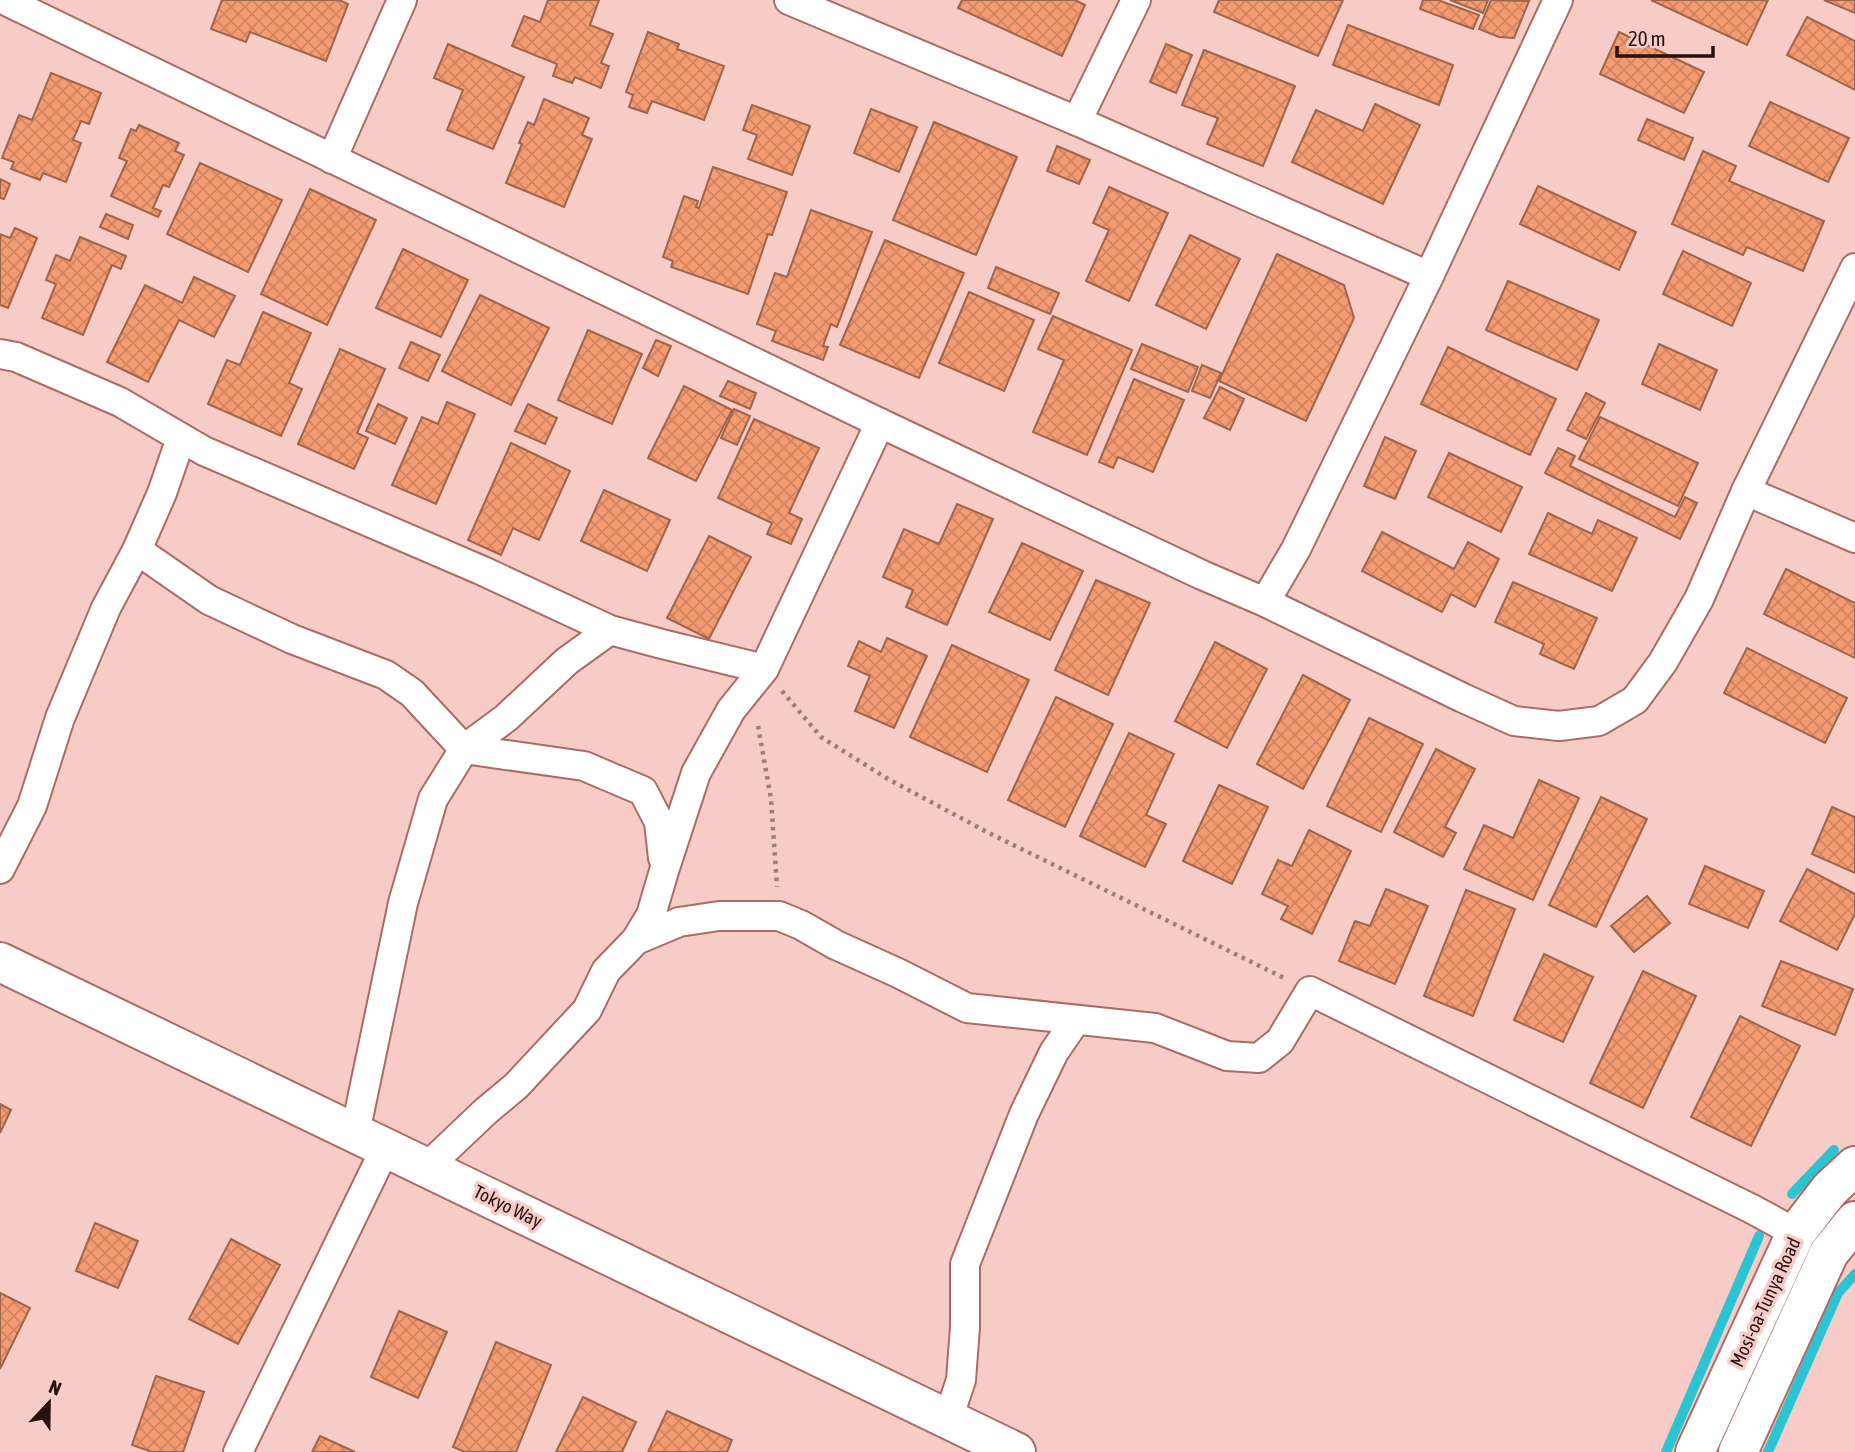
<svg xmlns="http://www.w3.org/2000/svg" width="1855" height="1452" font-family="'Asap Condensed',sans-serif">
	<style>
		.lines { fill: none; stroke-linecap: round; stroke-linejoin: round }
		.stream { stroke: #2cc4d3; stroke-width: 10 }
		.building { fill: url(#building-cross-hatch); stroke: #9e654b; stroke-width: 2 }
		.street-casing { stroke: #ac6c66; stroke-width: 32 }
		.secondary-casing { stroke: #ac6c66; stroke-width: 42 }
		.path { stroke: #a07d79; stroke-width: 4.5; stroke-dasharray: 3.5 5; stroke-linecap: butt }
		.street { stroke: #fff; stroke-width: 28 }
		.secondary { stroke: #fff; stroke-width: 38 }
		.labels { text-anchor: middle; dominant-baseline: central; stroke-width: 7; stroke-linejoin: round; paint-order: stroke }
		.street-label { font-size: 19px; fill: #2a110f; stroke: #f7ccc7 }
	</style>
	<defs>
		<pattern id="building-cross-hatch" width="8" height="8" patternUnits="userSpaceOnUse" patternTransform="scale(1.75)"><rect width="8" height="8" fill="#f49b71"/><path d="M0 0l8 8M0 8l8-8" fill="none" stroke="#d18461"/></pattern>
	</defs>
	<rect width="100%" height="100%" fill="#f7ccc7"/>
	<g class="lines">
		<!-- stream -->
		<g class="stream">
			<polyline points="1792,1194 1834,1150"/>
			<polyline points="1666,1452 1759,1236"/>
			<polyline points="1768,1452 1838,1293 1855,1274"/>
		</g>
	</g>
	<!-- building -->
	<g class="building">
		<polygon points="222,0 339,0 348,4 326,61 250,32 246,42 211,29"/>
		<polygon points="548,0 599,0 590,25 613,34 601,63 609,66 601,88 575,77 572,83 553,76 557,64 512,46 524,16 540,22"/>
		<polygon points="962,0 1075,0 1085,5 1062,56 958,8"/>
		<polygon points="1219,0 1343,0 1318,56 1214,12"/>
		<polygon points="1423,0 1438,0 1479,15 1473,29 1420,9"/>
		<polygon points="1450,0 1488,0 1483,13"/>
		<polygon points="1491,0 1529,1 1514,38 1499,37 1479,29"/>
		<polygon points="1651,0 1768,0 1747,45"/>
		<polygon points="1824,0 1855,0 1855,13"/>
		<polygon points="1807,17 1855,41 1855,90 1787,55"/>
		<polygon points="1348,25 1453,65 1439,105 1333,65"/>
		<polygon points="648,32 679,44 677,49 724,66 704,120 652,101 647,113 629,107 633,95 626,92"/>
		<polygon points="1619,32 1704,72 1684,113 1600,74"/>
		<polygon points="448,44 524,77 493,149 447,130 463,90 434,78"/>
		<polygon points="1166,44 1192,55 1176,93 1150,82"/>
		<polygon points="1204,50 1295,86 1263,166 1207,144 1218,118 1182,105"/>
		<polygon points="51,73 101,93 89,124 81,121 73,140 81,143 66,182 43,173 40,180 11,169 14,162 2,158 19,115 32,120"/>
		<polygon points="544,99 589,118 582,135 592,139 564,207 506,183 522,144 519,143 528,122 534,125"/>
		<polygon points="1770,102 1849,138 1828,182 1749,146"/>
		<polygon points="1375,104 1420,125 1383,204 1292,162 1316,110 1363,131"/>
		<polygon points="752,105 810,126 792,175 748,159 757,135 743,130"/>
		<polygon points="871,109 917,127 899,172 854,153"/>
		<polygon points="1647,119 1693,138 1684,160 1638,140"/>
		<polygon points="934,122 1017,157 976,255 893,220"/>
		<polygon points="139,125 179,143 175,151 184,155 169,187 163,185 153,208 161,211 158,217 111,196 127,161 119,158 131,129 136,131"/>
		<polygon points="1057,146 1090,160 1079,184 1047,171"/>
		<polygon points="1703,151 1736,166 1729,181 1824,221 1803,271 1747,247 1743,255 1672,224"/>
		<polygon points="200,163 282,200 248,272 167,234"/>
		<polygon points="713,167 787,192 772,235 768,234 748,294 671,267 673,261 663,257 684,196 698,201 696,207 699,208"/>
		<polygon points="0,179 10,184 4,199 0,198"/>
		<polygon points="1538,186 1636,232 1619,270 1520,224"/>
		<polygon points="1109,187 1168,213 1129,301 1086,281 1109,230 1093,223"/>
		<polygon points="310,189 376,220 327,325 261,294"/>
		<polygon points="811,210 872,232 837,327 831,324 823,346 828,347 823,360 772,341 776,331 757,324 775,273 787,277"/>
		<polygon points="106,214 133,225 128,239 100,227"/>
		<polygon points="15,228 37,238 8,308 0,305 0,234 10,238"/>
		<polygon points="1190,235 1240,259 1206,329 1156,305"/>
		<polygon points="80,237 126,256 121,269 112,265 83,335 42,318 56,284 46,280 56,255 70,261"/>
		<polygon points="885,240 964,273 919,378 840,345"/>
		<polygon points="403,249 468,280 441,337 376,308"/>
		<polygon points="1683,251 1751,283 1732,326 1663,294"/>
		<polygon points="1277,254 1344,285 1354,318 1306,421 1219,381"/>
		<polygon points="996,267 1059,293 1050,314 988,288"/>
		<polygon points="194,277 235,296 214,337 179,320 148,382 107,362 145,285 182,303"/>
		<polygon points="1508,281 1599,320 1577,370 1486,330"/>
		<polygon points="969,292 1034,320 1004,391 939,363"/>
		<polygon points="480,295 549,328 511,405 442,371"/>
		<polygon points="263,312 311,333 289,383 302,389 281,436 208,404 227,360 240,365"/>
		<polygon points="1053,316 1132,350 1087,455 1033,432 1064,360 1038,349"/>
		<polygon points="588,330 642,354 612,424 558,400"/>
		<polygon points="656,340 671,346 658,376 643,368"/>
		<polygon points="411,342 440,355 428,381 399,368"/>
		<polygon points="1142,344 1198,367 1188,392 1131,369"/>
		<polygon points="1659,344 1717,370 1700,410 1642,384"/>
		<polygon points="1448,347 1556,399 1530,455 1421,404"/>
		<polygon points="340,349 385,369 357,433 368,438 354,469 298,444"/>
		<polygon points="1202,365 1221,373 1210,398 1192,391"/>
		<polygon points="1134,379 1184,400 1153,472 1118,457 1113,468 1099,462"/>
		<polygon points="728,381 756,393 750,409 720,396"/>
		<polygon points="684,386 732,410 696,481 648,458"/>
		<polygon points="1220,387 1244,399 1230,430 1204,418"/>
		<polygon points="1586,393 1605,403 1586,439 1567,430"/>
		<polygon points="447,402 475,414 436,504 392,485 422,417 438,424"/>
		<polygon points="378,404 407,418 395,444 366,431"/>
		<polygon points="528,404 557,418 545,444 515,431"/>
		<polygon points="734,409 750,416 737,445 721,438"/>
		<polygon points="1600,417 1698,463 1678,506 1579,459"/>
		<polygon points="754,419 819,448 789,513 802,519 791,544 767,534 772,523 718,498"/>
		<polygon points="1385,437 1416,451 1395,499 1364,486"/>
		<polygon points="511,443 570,471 539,540 513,528 501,555 468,540"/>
		<polygon points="1558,448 1575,456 1570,466 1675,517 1685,497 1697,503 1680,539 1545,473"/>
		<polygon points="1449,453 1522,487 1501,532 1428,497"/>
		<polygon points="604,490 670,520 647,571 581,541"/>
		<polygon points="957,504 993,519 947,625 906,607 913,590 883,577 904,529 939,544"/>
		<polygon points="1548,513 1592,534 1598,520 1637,538 1612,591 1529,554"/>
		<polygon points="1382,532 1454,569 1468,542 1499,559 1475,607 1451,594 1442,612 1362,571"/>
		<polygon points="709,536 751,557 709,639 667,618"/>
		<polygon points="1022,543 1083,571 1050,640 989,612"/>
		<polygon points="1786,569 1855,603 1855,658 1764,614"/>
		<polygon points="1096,580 1150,603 1108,695 1055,670"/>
		<polygon points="1513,582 1597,618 1574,669 1540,654 1544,644 1495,622"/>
		<polygon points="887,638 927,656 894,728 855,711 870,676 848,666 859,641 881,652"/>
		<polygon points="1215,642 1267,669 1227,748 1175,721"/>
		<polygon points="952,645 1029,680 987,772 910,737"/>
		<polygon points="1747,648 1847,698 1825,743 1724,693"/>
		<polygon points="1303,675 1350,700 1303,789 1257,764"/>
		<polygon points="1056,697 1113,724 1065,827 1008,800"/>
		<polygon points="1369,718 1423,744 1381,832 1327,806"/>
		<polygon points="1129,733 1174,754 1146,815 1166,824 1145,867 1080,836"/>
		<polygon points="1436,749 1475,769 1445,827 1456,833 1443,857 1394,832"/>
		<polygon points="1539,780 1579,798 1533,900 1464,869 1484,825 1513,838"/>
		<polygon points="1219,785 1268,807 1232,884 1183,861"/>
		<polygon points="1601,797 1647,819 1596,927 1549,905"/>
		<polygon points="1832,807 1855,817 1855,873 1812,854"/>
		<polygon points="1309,830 1351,851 1312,934 1281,919 1288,906 1262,894 1278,860 1292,866"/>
		<polygon points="1705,866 1764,891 1748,928 1689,904"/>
		<polygon points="1807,869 1855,894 1855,914 1837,950 1780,921"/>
		<polygon points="1386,889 1428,906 1395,984 1339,961 1355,921 1370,926"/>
		<polygon points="1466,890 1515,909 1473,1016 1424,996"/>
		<polygon points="1647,896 1670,923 1634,952 1611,926"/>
		<polygon points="1544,954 1593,977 1563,1042 1514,1020"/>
		<polygon points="1781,961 1853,989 1835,1035 1762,1006"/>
		<polygon points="1643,971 1696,996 1643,1108 1590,1083"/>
		<polygon points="1740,1016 1800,1046 1751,1146 1691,1117"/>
		<polygon points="0,1104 11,1110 0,1133"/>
		<polygon points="95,1223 138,1241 118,1288 76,1271"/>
		<polygon points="231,1239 280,1265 238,1344 189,1319"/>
		<polygon points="0,1293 30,1308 0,1369"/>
		<polygon points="399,1311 447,1332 418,1398 371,1377"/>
		<polygon points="496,1342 551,1365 516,1452 465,1452 453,1447"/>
		<polygon points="156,1376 204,1392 183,1452 152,1452 132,1445"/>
		<polygon points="583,1397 636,1422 622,1452 556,1452"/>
		<polygon points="667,1411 732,1440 727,1452 648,1452"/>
		<polygon points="320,1436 355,1452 312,1452"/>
	</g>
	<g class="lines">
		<defs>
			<g id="street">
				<polyline points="4,0 880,423 1202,575 1265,602 1463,698 1514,721 1559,726 1599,721 1635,700 1663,662 1699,599 1746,491 1855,268"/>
				<polyline points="789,0 1077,121"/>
				<polyline points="1136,0 1077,121 1429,276"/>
				<polyline points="332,159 402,0"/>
				<polyline points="0,354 16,357 120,402 204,451 483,571 610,630 662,644 764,669"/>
				<polyline points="1746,491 1855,538"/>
				<polyline points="137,550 209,600 292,639 386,675 412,693 464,749 584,766 643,791 659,822 663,858"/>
				<polyline points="1265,602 1296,549 1429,276 1558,0"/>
				<polyline points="0,869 32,806 60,718 106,608 137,550 162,493 181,438"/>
				<polyline points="636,940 679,922 719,916 779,916 801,925 836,945 898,973 967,1008 1155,1028 1227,1056 1259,1058 1280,1041 1310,991 1752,1209 1796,1233"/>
				<polyline points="355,1133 403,903 433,799 464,749 506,718 567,661 610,630"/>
				<polyline points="427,1167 486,1111 516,1086 587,1010 606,971 636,940 651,915 664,871 696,773 731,710 764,669 880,423"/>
				<polyline points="948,1419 961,1380 965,1327 965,1264 1024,1114 1054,1052 1076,1020"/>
				<polyline points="238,1452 386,1147"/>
			</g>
			<g id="secondary">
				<polyline points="0,962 1016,1452"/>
				<polyline points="1695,1452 1796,1233 1830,1189 1855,1166"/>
				<polyline points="1738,1452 1829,1253 1855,1221"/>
			</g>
		</defs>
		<!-- street casing -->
		<use href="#street" class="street-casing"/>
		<!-- secondary casing -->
		<use href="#secondary" class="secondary-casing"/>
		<!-- path -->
		<g class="path">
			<polyline points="782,691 821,737 888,779 989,833 1284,978"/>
			<polyline points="758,726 771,799 777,887"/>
		</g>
		<!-- street -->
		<use href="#street" class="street"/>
		<!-- secondary -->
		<use href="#secondary" class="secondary"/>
	</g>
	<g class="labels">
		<!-- street labels -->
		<g class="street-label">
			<text transform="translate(508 1206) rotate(26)">Tokyo Way</text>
			<text transform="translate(1765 1302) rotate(-65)">Mosi-oa-Tunya Road</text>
		</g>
	</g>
	<!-- north arrow -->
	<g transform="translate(49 1403) rotate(22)" stroke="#f7ccc7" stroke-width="5" paint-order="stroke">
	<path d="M0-5L12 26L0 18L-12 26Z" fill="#2a110f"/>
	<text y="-10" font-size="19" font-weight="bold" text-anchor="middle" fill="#2a110f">N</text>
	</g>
	<!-- scale -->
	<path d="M1617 46v10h96v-10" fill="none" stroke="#2a110f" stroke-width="3.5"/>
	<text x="1628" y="46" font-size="21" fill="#2a110f" stroke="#f7ccc7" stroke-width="5" paint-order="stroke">20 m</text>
</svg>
